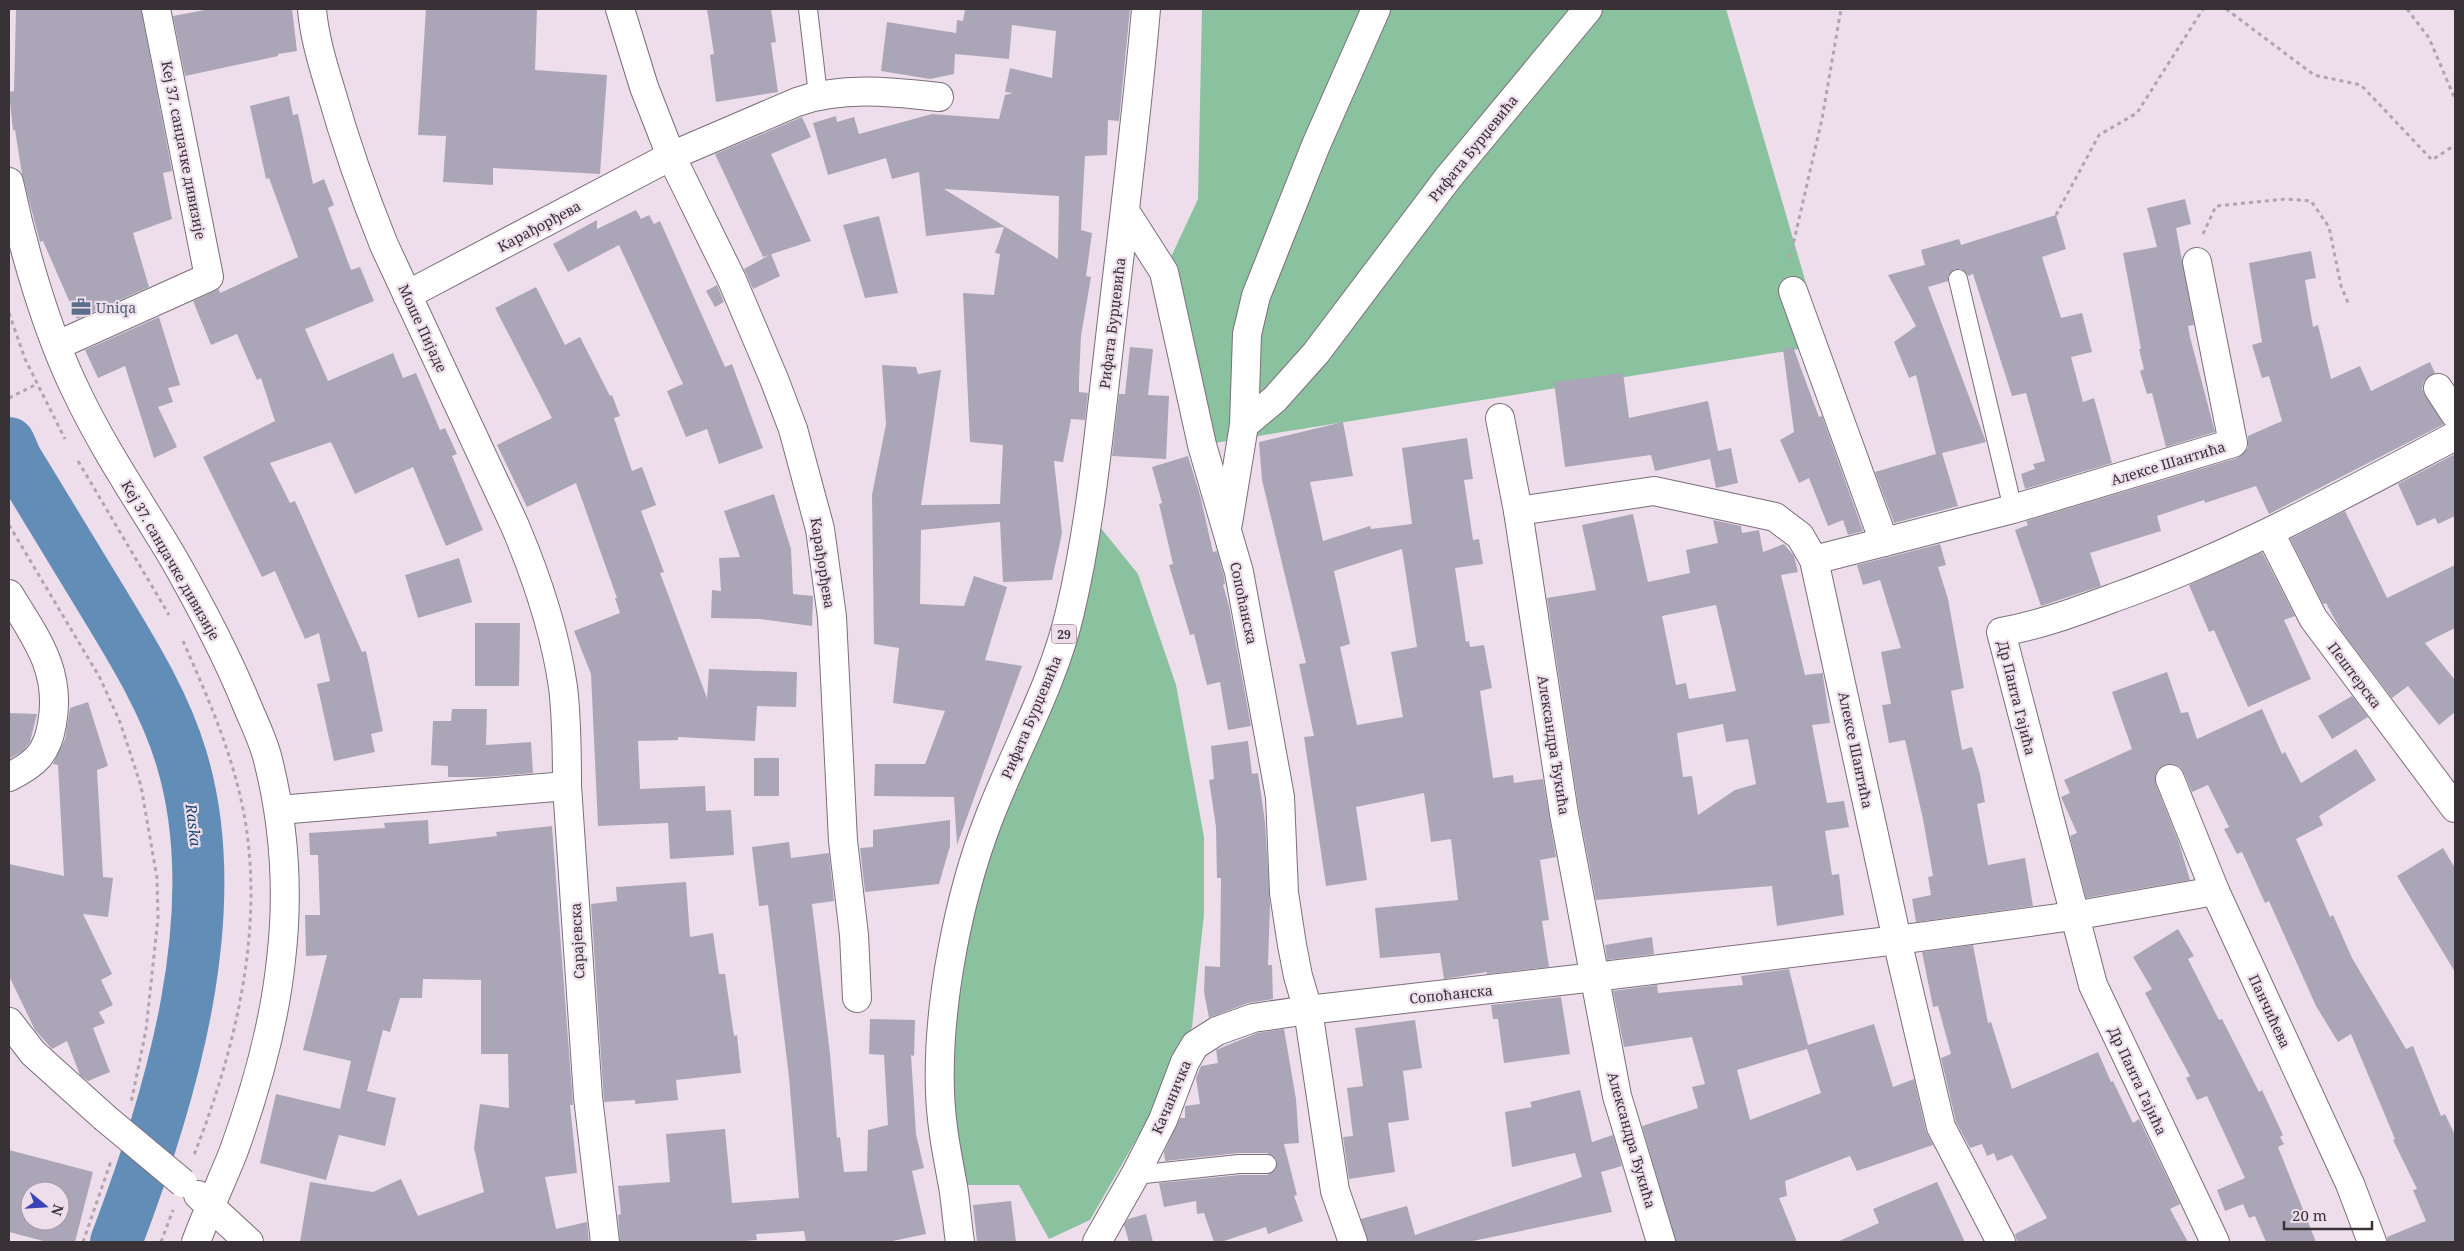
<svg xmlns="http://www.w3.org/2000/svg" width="2464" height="1251" font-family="'Noto Serif',serif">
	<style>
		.green { fill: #8ac19f }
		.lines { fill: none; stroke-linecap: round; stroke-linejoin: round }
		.river { stroke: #618db6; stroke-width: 52 }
		.building { fill: #aba6b7; fill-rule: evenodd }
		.lane-casing { stroke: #7c6e7b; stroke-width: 20 }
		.street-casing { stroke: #7c6e7b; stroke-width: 30 }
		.secondary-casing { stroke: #7c6e7b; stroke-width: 30 }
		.primary-casing { stroke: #7c6e7b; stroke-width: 30 }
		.path { stroke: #b1a4af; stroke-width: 3; stroke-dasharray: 4 4; stroke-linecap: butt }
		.lane { stroke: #fff; stroke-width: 18 }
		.street { stroke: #fff; stroke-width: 28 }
		.secondary { stroke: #fff; stroke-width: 28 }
		.primary { stroke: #fff; stroke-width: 28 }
		.secondary-bridge-casing { stroke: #7c6e7b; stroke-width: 30; stroke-linecap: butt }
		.secondary-bridge { stroke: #fff; stroke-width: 28 }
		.labels { text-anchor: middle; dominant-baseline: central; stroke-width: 4.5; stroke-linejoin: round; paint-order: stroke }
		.shield { fill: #eedeec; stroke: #6f666d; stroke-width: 1 }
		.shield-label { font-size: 12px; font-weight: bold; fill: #383237 }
		.street-label { font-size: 14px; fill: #383237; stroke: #eedeec }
		.service-label { font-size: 14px; fill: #4e5e75; stroke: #eedeec; text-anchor: start }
		.water-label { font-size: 15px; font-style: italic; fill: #10436b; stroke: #eedeec }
	</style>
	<rect width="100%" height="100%" fill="#eedeec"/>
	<!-- green -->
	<g class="green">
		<polygon points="1202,9 1726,9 1824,345 1202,445 1164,272 1198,199"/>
		<polygon points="1087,511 1138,574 1176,685 1204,837 1204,914 1192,1027 1149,1117 1090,1220 1049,1239 1019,1185 952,1185 946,1001 1010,768"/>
	</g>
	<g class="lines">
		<!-- river -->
		<path class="river" d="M9,443L16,459C46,508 76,557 106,607C135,655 165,704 181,757C228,910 171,1098 116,1242"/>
	</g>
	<!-- building -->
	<g class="building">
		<polygon points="16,9 141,9 172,171 163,173 172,219 133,233 149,287 77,319 43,241 40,242 22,174 15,130 13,130 9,92 14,91"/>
		<polygon points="210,9 292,9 297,51 278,54 278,56 185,76 173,16"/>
		<polygon points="426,9 537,9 535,70 607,75 600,174 493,168 493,185 443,182 446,136 418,135"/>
		<polygon points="707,9 771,9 776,42 771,43 778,92 716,102 710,55 714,54"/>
		<path d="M965,9H1130L1119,121L1108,120L1107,155L1085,156L1081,230L1092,233L1086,276L1091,277L1081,336L1079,380V392L1088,393L1085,420L1071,419L1063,462L1054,461L1062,533L1052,580L1003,582L1000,522L921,530L920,604L964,606L974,576L1007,587L985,660L1022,666L957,845L954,797L874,796L875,764H925L945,711L893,703L899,648L874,644L872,495L886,424L882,365L916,367L918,374L941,370L921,505L1000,504L1003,445L970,442L963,293L994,295L1000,254L995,253L1004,227L926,236L919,172L892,179L886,158L828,175L813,123L836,116L837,122L854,117L859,134L932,114L999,119L1005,95L1013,93L1005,92L1010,68L1052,78L1056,31L1012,25L1009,59L955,54L954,74L930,79L881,71L887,22L956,33V35L957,20L963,21ZM944,189L1059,196L1058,259L1004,226Z"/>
		<polygon points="289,96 293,115 298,114 313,184 324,179 334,205 328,208 351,270 360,267 374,301 305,329 328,381 393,353 403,378 416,373 440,430 445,428 457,454 452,456 483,530 446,546 413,467 355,494 331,442 270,463 290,503 295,501 362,652 366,651 383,731 371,734 375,752 334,761 317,684 330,681 319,633 305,639 275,571 262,577 203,457 275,421 261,378 257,380 237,334 211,345 193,301 219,289 220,293 298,257 269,178 266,179 250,106"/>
		<polygon points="802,117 811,137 771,154 811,241 763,257 715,154"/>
		<polygon points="2185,199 2191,224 2176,228 2194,325 2188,326 2190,337 2215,432 2166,447 2152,393 2147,394 2140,371 2144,369 2139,349 2141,349 2123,253 2157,247 2147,208"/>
		<polygon points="636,210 641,219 649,215 654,224 660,221 725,367 732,364 763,448 719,464 707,429 686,437 667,391 683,384 619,245 568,272 553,244 597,220 597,229"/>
		<polygon points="2056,215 2066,249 2042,257 2061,318 2082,313 2092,352 2071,357 2083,402 2094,398 2112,463 2025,489 2021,474 2035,469 2033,464 2045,461 2026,393 2012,396 1973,274 1968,276 1961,269 1955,269 1948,276 1948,281 1928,287 1986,442 1942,453 1958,506 1894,523 1875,472 1936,454 1916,375 1909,378 1894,342 1916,326 1888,275 1925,265 1921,250 1959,239 1961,245"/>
		<polygon points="879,216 898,293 865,298 843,225"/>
		<polygon points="2311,251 2316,278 2305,280 2313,327 2318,325 2331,379 2360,366 2371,391 2430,362 2435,373 2424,381 2422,389 2444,424 2269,514 2256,486 2205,503 2204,500 2157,516 2161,531 2090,553 2101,586 2041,606 2015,530 2028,525 2026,521 2237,458 2248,448 2248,436 2282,421 2269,376 2262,378 2252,345 2262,342 2249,263"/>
		<polygon points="771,254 780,276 753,289 744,269"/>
		<polygon points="717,285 724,302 715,307 706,291"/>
		<polygon points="536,287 565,345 580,337 610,396 612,395 620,416 614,418 632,471 642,467 656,505 641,511 664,572 660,573 707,698 709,669 797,672 796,707 757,706 755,741 678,737 678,740 638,741 640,789 705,786 706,811 731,810 734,855 670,859 668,823 598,826 591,674 574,631 620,613 615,598 617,598 576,483 527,507 497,445 552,418 495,308"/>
		<polygon points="159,317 180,385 168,388 173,402 158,407 177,447 154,458 125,366 98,378 85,350"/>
		<polygon points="1130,347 1153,349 1148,395 1169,396 1166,459 1112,456 1119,394 1125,394"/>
		<polygon points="1793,347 1819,417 1822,416 1863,531 1848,535 1843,520 1828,526 1809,478 1799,483 1780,440 1794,432 1783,349"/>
		<polygon points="1623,373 1629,418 1708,401 1718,451 1731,448 1738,483 1716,488 1710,459 1655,471 1651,455 1565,467 1554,382"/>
		<path d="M1343,422L1353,476L1310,482L1323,541L1370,526L1371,529L1412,524L1402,448L1467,438L1473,479L1464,480L1473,540L1479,539L1483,564L1455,568L1466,642L1469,641L1470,647L1484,645L1492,688L1480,691L1493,778L1513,775L1514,783L1543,779L1556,857L1540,860L1549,920L1542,921L1549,967L1487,974V972L1444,979L1440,953L1380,958L1375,908L1458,900L1451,839L1431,842L1424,793L1356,807L1367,880L1326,886L1304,737L1314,736L1299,664L1306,663L1262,480L1259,442ZM1402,549L1417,647L1391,652L1403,717L1357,725L1340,647L1350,644L1334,571Z"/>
		<polygon points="2455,454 2455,516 2438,524 2435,518 2417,526 2398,484"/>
		<polygon points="1188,456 1200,495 1213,552 1217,551 1224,576 1225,584 1223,585 1229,606 1251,726 1228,730 1220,682 1207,685 1194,634 1190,635 1169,565 1173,564 1159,504 1162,503 1152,467"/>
		<polygon points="774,494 791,549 793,594 813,596 812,626 760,619 711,618 712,590 721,591 719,558 740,557 724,511"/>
		<polygon points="2345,511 2387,598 2455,565 2455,628 2425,643 2455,680 2455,712 2439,725 2408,686 2392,698 2340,629 2326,603 2323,604 2290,539"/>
		<path d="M1633,514L1648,582L1690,573L1686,550L1718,543L1713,520L1741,526L1742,533L1759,530L1763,552L1784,544L1794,556L1798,572L1781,575L1805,675L1823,673V676L1830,723L1812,725L1827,803L1844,801L1849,827L1825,831L1832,875L1839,874L1844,915L1777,926L1772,886L1596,900L1579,811L1547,598L1596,590L1582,525ZM1716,605L1736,691L1689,699L1686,683L1676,685L1662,616ZM1723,724L1726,742L1748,739L1756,784L1735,790L1698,815L1692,776L1683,777L1677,733Z"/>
		<polygon points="1940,544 1946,565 1938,567 1948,599 1964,688 1951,691 1962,750 1972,747 1980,774 1985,802 1977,804 1988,865 2025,858 2033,906 1916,922 1912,899 1931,895 1928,877 1933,876 1923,819 1905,740 1889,743 1882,705 1891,704 1881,652 1901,648 1880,580 1863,585 1857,565"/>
		<polygon points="2262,552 2295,616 2284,620 2311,679 2248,707 2214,630 2209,632 2189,585"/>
		<polygon points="459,558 472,602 418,618 405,575"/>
		<polygon points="475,623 520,623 519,686 475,686"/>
		<polygon points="2167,672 2181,713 2188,712 2197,739 2262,709 2282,754 2285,752 2301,783 2356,749 2376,780 2319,816 2323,825 2296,839 2330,917 2333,915 2352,958 2406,1049 2413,1046 2441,1116 2445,1114 2455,1135 2455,1242 2387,1242 2387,1237 2426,1221 2413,1190 2417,1189 2393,1140 2395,1139 2351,1034 2338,1042 2316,1006 2269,901 2265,903 2242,852 2237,854 2224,829 2229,827 2208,785 2192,792 2184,773 2180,767 2173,764 2164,765 2158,769 2155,776 2156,785 2179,843 2190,880 2086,898 2070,836 2077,833 2061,797 2070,793 2064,780 2132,749 2112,692"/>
		<polygon points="2352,696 2368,717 2332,739 2318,716"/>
		<polygon points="88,702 108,766 97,770 103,877 113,878 108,917 83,914 112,974 101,980 113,1005 99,1012 105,1023 93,1028 110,1072 88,1081 80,1075 67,1041 52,1049 35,1030 9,976 9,864 64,876 58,765 53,764 65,739 70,708"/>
		<polygon points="452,709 487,709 486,745 531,742 533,773 485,777 448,777 448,766 431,765 433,721 451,721"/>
		<polygon points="9,713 37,714 30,742 23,751 9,759"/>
		<polygon points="1248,741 1252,774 1258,773 1265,822 1270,905 1268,965 1272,965 1273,999 1248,1003 1209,1018 1204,992 1205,966 1220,967 1221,878 1217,878 1216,827 1209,780 1214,779 1211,746"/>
		<rect x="754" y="758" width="25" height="38"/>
		<polygon points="428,820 429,844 497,836 496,832 552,826 573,1105 570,1105 577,1173 545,1177 556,1229 587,1222 589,1242 300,1242 310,1182 373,1192 401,1179 418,1216 484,1192 474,1148 480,1104 509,1108 508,1054 481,1054 481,980 423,979 422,998 400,998 390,1032 383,1030 367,1091 396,1098 385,1146 339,1135 326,1180 260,1163 276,1094 340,1109 351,1061 303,1050 327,955 306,956 305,915 320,915 318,855 310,855 309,833 385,828 384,823"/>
		<polygon points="950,820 950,846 939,884 865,892 860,848 873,847 873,830"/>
		<polygon points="789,842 791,858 829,853 834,901 812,904 830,1054 837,1138 840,1137 844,1172 867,1171 868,1130 888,1125 884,1055 869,1054 870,1019 915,1020 914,1056 911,1055 916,1134 924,1168 912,1171 926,1234 888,1242 806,1242 804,1231 756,1234 757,1240 735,1242 620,1242 618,1215 621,1214 618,1186 670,1182 666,1134 725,1129 732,1203 799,1198 789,1077 768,905 759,906 752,847"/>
		<polygon points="2443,848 2455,868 2455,972 2397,876"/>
		<polygon points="686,882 690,937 713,933 719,974 725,974 734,1036 737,1035 741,1073 676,1080 678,1100 635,1104 635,1100 604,1102 591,904 617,901 616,887"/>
		<polygon points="2178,929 2194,956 2188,959 2219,1020 2222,1019 2259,1092 2262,1090 2283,1135 2280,1137 2284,1144 2278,1147 2316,1242 2266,1242 2255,1216 2249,1218 2243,1204 2225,1211 2217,1190 2245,1178 2207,1096 2197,1100 2186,1078 2190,1076 2145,993 2152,989 2133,957"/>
		<polygon points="1652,937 1654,954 1607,960 1605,945"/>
		<polygon points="1973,945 1988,1023 1991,1022 2012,1089 2098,1052 2111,1082 2113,1081 2133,1123 2139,1119 2180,1204 2170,1209 2188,1242 2017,1242 2015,1234 2047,1218 2012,1155 1997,1161 1994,1153 1987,1156 1982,1144 1970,1148 1956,1122 1941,1058 1951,1054 1938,1006 1933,1007 1922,952"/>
		<path d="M1789,969L1808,1045L1874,1024L1893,1087L1914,1079L1926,1131L1933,1145L1857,1171L1850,1156L1785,1181L1787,1196L1779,1198L1797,1242H1676L1642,1126L1698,1108L1692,1087L1705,1084L1692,1037L1624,1047L1613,991L1657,985L1658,993L1743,985L1741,976ZM1807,1049L1821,1093L1750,1120L1737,1070Z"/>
		<polygon points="1561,997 1570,1054 1504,1063 1498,1019 1493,1019 1491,1005"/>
		<polygon points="1415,1020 1422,1068 1403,1071 1409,1120 1388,1123 1395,1172 1349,1179 1343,1137 1353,1136 1347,1088 1363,1086 1355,1028"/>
		<polygon points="1284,1029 1296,1099 1299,1143 1284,1144 1297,1195 1294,1196 1303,1221 1268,1234 1266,1227 1221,1242 1214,1242 1204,1213 1197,1214 1196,1201 1164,1207 1159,1183 1240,1175 1267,1175 1276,1169 1276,1159 1267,1153 1239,1153 1165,1161 1164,1152 1180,1118 1185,1118 1185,1106 1200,1104 1196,1078 1201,1066 1218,1063 1216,1050 1257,1033"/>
		<polygon points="1580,1090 1592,1142 1613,1135 1622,1166 1601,1172 1612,1212 1468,1242 1368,1242 1361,1219 1407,1206 1415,1235 1582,1177 1575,1153 1512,1167 1505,1112 1532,1107 1530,1102"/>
		<path d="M9,1150L93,1172L75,1242H47L9,1232ZM30,1191H60V1221H30Z"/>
		<polygon points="1937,1182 1965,1242 1837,1242 1879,1223 1873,1209"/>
		<polygon points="1011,1201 1016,1242 977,1242 973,1205"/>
		<polygon points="1146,1214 1153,1242 1129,1242 1124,1225 1128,1219"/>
	</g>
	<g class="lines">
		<defs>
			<g id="lane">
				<polyline points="808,9 818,95"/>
				<polyline points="1958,279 2013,509"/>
				<polyline points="1135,1175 1239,1164 1267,1164"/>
			</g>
			<g id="street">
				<path d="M312,9C314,35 322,62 330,88C345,141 363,193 384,245L515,526C537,578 555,631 563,687C567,720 567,753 567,786L588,1097L605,1242"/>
				<polyline points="620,9 644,87 671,156 732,280 774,379 793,429 820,529 832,617 843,841 854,935 857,998"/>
				<polyline points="1125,211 1164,272 1202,445 1239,572 1280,797 1284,893 1292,945 1298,976 1308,1010 1335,1191 1353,1242"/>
				<polyline points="1793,291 1884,542"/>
				<path d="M407,295L671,156L797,102C843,86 892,92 939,97"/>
				<polyline points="58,345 209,277 156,9"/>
				<polyline points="2438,388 2455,414"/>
				<polyline points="1500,418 1518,511 1564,814 1617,1096 1661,1242"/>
				<polyline points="1244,425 1275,399 1316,353 1448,178 1588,9"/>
				<polyline points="1518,511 1654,491 1775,517 1800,536 1814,560 1897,940 1941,1127 2001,1242"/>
				<polyline points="1228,523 1244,425 1247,334 1256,296 1316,145 1376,9"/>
				<polyline points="2270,533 2313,618 2455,808"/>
				<polyline points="1814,560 2013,509 2233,443 2197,262"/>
				<path d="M9,594C35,637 62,670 52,724C47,754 35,764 9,777"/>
				<polyline points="2170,779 2215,891 2350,1184 2372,1242"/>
				<polyline points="279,810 567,786"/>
				<polyline points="1097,1242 1135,1175 1163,1120 1185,1062 1195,1045 1217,1031 1253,1018 1308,1010 1595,977 1897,940 2073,916 2215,891"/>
				<path d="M2215,1242L2093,985L2001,632C2040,625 2075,612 2113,598C2232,556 2343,495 2455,436"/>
			</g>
			<g id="secondary">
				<path d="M9,182C23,249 47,332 77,393C105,452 142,505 175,561C201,607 226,654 246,703C253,720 262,738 267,756C284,822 289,892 281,960C274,1027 256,1090 233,1153C221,1183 207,1212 196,1242"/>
				<polyline points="9,1022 33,1053 104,1117"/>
				<polyline points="198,1195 249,1242"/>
			</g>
			<path id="primary" d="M960,1242C957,1223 956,1204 953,1186C947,1154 941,1124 940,1092C937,1007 958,898 989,818C1015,750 1053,685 1070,612C1090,528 1098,441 1108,355C1121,240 1136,125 1146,9"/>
		</defs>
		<!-- lane casing -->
		<use href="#lane" class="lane-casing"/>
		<!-- street casing -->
		<use href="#street" class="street-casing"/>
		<!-- secondary casing -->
		<use href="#secondary" class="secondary-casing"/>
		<!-- primary casing -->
		<use href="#primary" class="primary-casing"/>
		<!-- path -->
		<g class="path">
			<polyline points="2226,9 2314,75 2361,85 2432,160 2455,145"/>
			<polyline points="2407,9 2429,38 2455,99"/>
			<polyline points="2056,215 2099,135 2137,113 2203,9"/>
			<polyline points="2203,234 2216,206 2286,199 2311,201 2329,227 2341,286 2349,305"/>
			<polyline points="1790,258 1822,119 1841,9"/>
			<polyline points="9,313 25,359 65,439"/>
			<polyline points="9,398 37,384"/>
			<polyline points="78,461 169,615"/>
			<polyline points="9,525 100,678 120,722 141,786 157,878 158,918 146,1030 131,1103"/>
			<path d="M183,641C209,700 236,761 246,826C263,937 234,1053 194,1155"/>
			<polyline points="83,1242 111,1161"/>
			<polyline points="161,1242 173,1210"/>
		</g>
		<!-- lane -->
		<use href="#lane" class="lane"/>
		<!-- street -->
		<use href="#street" class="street"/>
		<!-- secondary -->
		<use href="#secondary" class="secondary"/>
		<!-- primary -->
		<use href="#primary" class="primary"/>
		<defs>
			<polyline id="secondary-bridge" points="104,1117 183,1183"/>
		</defs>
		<!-- secondary-bridge casing -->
		<use href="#secondary-bridge" class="secondary-bridge-casing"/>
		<!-- secondary-bridge -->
		<use href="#secondary-bridge" class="secondary-bridge"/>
	</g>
	<!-- icons -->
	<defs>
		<symbol id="office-bare" viewBox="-9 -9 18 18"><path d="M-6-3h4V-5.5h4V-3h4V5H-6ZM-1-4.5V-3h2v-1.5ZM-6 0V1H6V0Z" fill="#5c6f8a" stroke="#eedeec" stroke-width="2.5" paint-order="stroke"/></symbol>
	</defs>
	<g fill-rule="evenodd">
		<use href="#office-bare" x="67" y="293" width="28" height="28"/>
	</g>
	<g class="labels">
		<!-- shield labels -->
		<rect class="shield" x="1051.5" y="624.5" width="25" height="19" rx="4"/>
		<g class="shield-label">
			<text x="1064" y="634">29</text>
		</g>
		<!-- street labels -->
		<g class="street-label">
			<text transform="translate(1473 148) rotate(-51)">Рифата Бурџевића</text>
			<text transform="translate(184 150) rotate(79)">Кеј 37. санџачке дивизије</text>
			<text transform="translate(539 226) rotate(-28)">Карађорђева</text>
			<text transform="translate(1112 323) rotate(-83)">Рифата Бурџевића</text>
			<text transform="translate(423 328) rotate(65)">Моше Пијаде</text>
			<text transform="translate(2168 463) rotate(-17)">Алексе Шантића</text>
			<text transform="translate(171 560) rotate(60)">Кеј 37. санџачке дивизије</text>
			<text transform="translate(823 563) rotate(81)">Карађорђева</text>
			<text transform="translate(1244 603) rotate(78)">Сопоћанска</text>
			<text transform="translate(2355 675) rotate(53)">Пештерска</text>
			<text transform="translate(2017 698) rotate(76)">Др Панта Гајића</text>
			<text transform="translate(1031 717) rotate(-67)">Рифата Бурџевића</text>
			<text transform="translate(1554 745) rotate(81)">Александра Ђукића</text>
			<text transform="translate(1856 750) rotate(78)">Алексе Шантића</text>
			<text transform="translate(577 941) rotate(-93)">Сарајевска</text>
			<text transform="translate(1451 994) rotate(-6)">Сопоћанска</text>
			<text transform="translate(2270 1011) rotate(65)">Панчићева</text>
			<text transform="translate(2138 1081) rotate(65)">Др Панта Гајића</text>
			<text transform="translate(1171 1097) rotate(-67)">Качаничка</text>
			<text transform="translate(1632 1140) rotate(74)">Александра Ђукића</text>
		</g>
		<!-- service labels -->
		<g class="service-label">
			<text x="96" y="307">Uniqa</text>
		</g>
		<!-- water labels -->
		<g class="water-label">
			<text transform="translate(194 825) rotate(83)">Raska</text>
		</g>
	</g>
	<!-- border -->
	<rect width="2464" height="1251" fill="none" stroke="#383237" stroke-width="20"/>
	<!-- north arrow -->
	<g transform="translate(45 1206) rotate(108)"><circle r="24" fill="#eedeec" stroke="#a599a4"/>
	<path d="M0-4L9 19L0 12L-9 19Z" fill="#3944b7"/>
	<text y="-8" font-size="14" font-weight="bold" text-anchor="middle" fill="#383237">N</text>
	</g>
	<!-- scale -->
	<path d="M2284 1221v8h88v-8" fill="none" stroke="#383237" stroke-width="2.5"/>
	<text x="2292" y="1221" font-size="15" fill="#383237" stroke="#eedeec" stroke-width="4" paint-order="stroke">20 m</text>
</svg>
